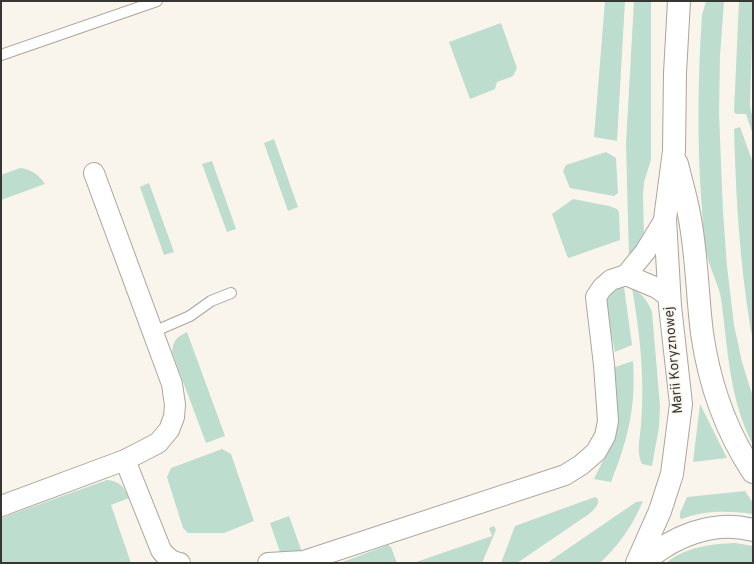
<svg xmlns="http://www.w3.org/2000/svg" width="754" height="564" font-family="Overpass,sans-serif">
	<style>
		.green { fill: #bdddce }
		.lines { fill: none; stroke-linecap: round; stroke-linejoin: round }
		.lane-casing { stroke: #aba69d; stroke-width: 12 }
		.street-casing { stroke: #aba69d; stroke-width: 22 }
		.secondary-casing { stroke: #aba69d; stroke-width: 24 }
		.lane { stroke: #fff; stroke-width: 10 }
		.street { stroke: #fff; stroke-width: 20 }
		.secondary { stroke: #fff; stroke-width: 22 }
		.labels { text-anchor: middle; dominant-baseline: central; stroke-width: 3; stroke-linejoin: round; paint-order: stroke }
		.street-label { font-size: 14px; fill: #383633; stroke: #faf5ec }
	</style>
	<rect width="100%" height="100%" fill="#faf5ec"/>
	<!-- green -->
	<g class="green">
		<polygon points="605,1 625,1 617,141 594,137"/>
		<polygon points="634,1 651,1 651,160 644,182 643,195 644,238 629,257 626,143"/>
		<path d="M706,1H724L720,56L719,113L723,212L727,266L734,325L742,362L753,397V445C729,399 728,349 721,298C718,283 710,269 707,255C702,236 703,216 701,197C697,136 698,75 702,15Z"/>
		<polygon points="739,1 753,1 750,105 753,121 753,135 746,114 736,114 734,112"/>
		<polygon points="501,23 517,68 513,76 497,82 495,89 470,99 449,42"/>
		<path d="M740,127L753,163V342C740,272 736,200 734,129Z"/>
		<polygon points="274,139 298,207 288,211 264,143"/>
		<polygon points="606,152 616,158 618,193 614,196 570,188 563,171 566,165"/>
		<polygon points="212,161 236,229 227,232 202,164"/>
		<path d="M20,168C31,169 39,175 45,184L1,200V175Z"/>
		<polygon points="149,183 174,252 164,255 140,187"/>
		<polygon points="573,199 609,206 617,209 619,212 620,240 569,258 567,256 552,214"/>
		<polygon points="622,286 624,287 632,345 615,352 605,307 605,299 610,289"/>
		<path d="M632,288C642,294 648,301 652,312L660,406L659,427L652,466L642,464C636,452 640,438 641,425C645,379 640,334 632,288Z"/>
		<path d="M187,332L225,436L206,443L172,352C174,339 176,338 187,332Z"/>
		<path d="M633,361C636,408 628,439 611,482L594,479L615,436V367Z"/>
		<polygon points="700,404 727,458 693,462"/>
		<polygon points="222,449 231,454 254,521 224,533 188,533 183,528 167,477 171,468"/>
		<path d="M107,480C120,481 124,487 129,498L111,505L131,563H1V518Z"/>
		<path d="M745,491L753,503V514C728,511 706,510 682,519L680,518V513L687,497Z"/>
		<path d="M595,497L598,499C599,506 594,509 589,514L517,563H501L515,526Z"/>
		<path d="M643,501C633,525 619,545 600,563H547L636,502Z"/>
		<polygon points="289,516 302,552 281,555 270,523"/>
		<polygon points="494,526 496,530 482,563 413,563 492,536 489,528"/>
		<path d="M735,543L753,546V563H666C685,547 711,544 735,543Z"/>
		<polygon points="388,545 391,547 397,563 340,563"/>
	</g>
	<g class="lines">
		<defs>
			<g id="lane">
				<polyline points="1,55 157,1"/>
				<polyline points="153,332 190,316 211,301 231,293"/>
			</g>
			<g id="street">
				<polyline points="626,275 657,288 669,297"/>
				<path d="M125,460L161,550C166,557 171,562 180,563"/>
				<polyline points="1,506 125,460 158,443 169,430 174,417 175,405 172,384 94,173"/>
				<polyline points="268,563 304,561 565,475 581,465 596,452 605,436 608,421 604,365 596,297 602,288 611,280 626,275 645,252 665,219"/>
			</g>
			<g id="secondary">
				<path d="M677,164C681,181 686,197 689,214C697,253 697,294 702,333C709,382 726,431 753,472"/>
				<polyline points="637,563 660,511 672,474 681,404 670,306 665,219 674,151 675,73 679,1"/>
				<path d="M642,563C672,537 713,519 753,530"/>
			</g>
		</defs>
		<!-- lane casing -->
		<use href="#lane" class="lane-casing"/>
		<!-- street casing -->
		<use href="#street" class="street-casing"/>
		<!-- secondary casing -->
		<use href="#secondary" class="secondary-casing"/>
		<!-- lane -->
		<use href="#lane" class="lane"/>
		<!-- street -->
		<use href="#street" class="street"/>
		<!-- secondary -->
		<use href="#secondary" class="secondary"/>
	</g>
	<g class="labels">
		<!-- street labels -->
		<g class="street-label">
			<text transform="translate(674 360) rotate(-95)">Marii Koryznowej</text>
		</g>
	</g>
	<!-- border -->
	<rect width="754" height="564" fill="none" stroke="#383633" stroke-width="4"/>
</svg>
